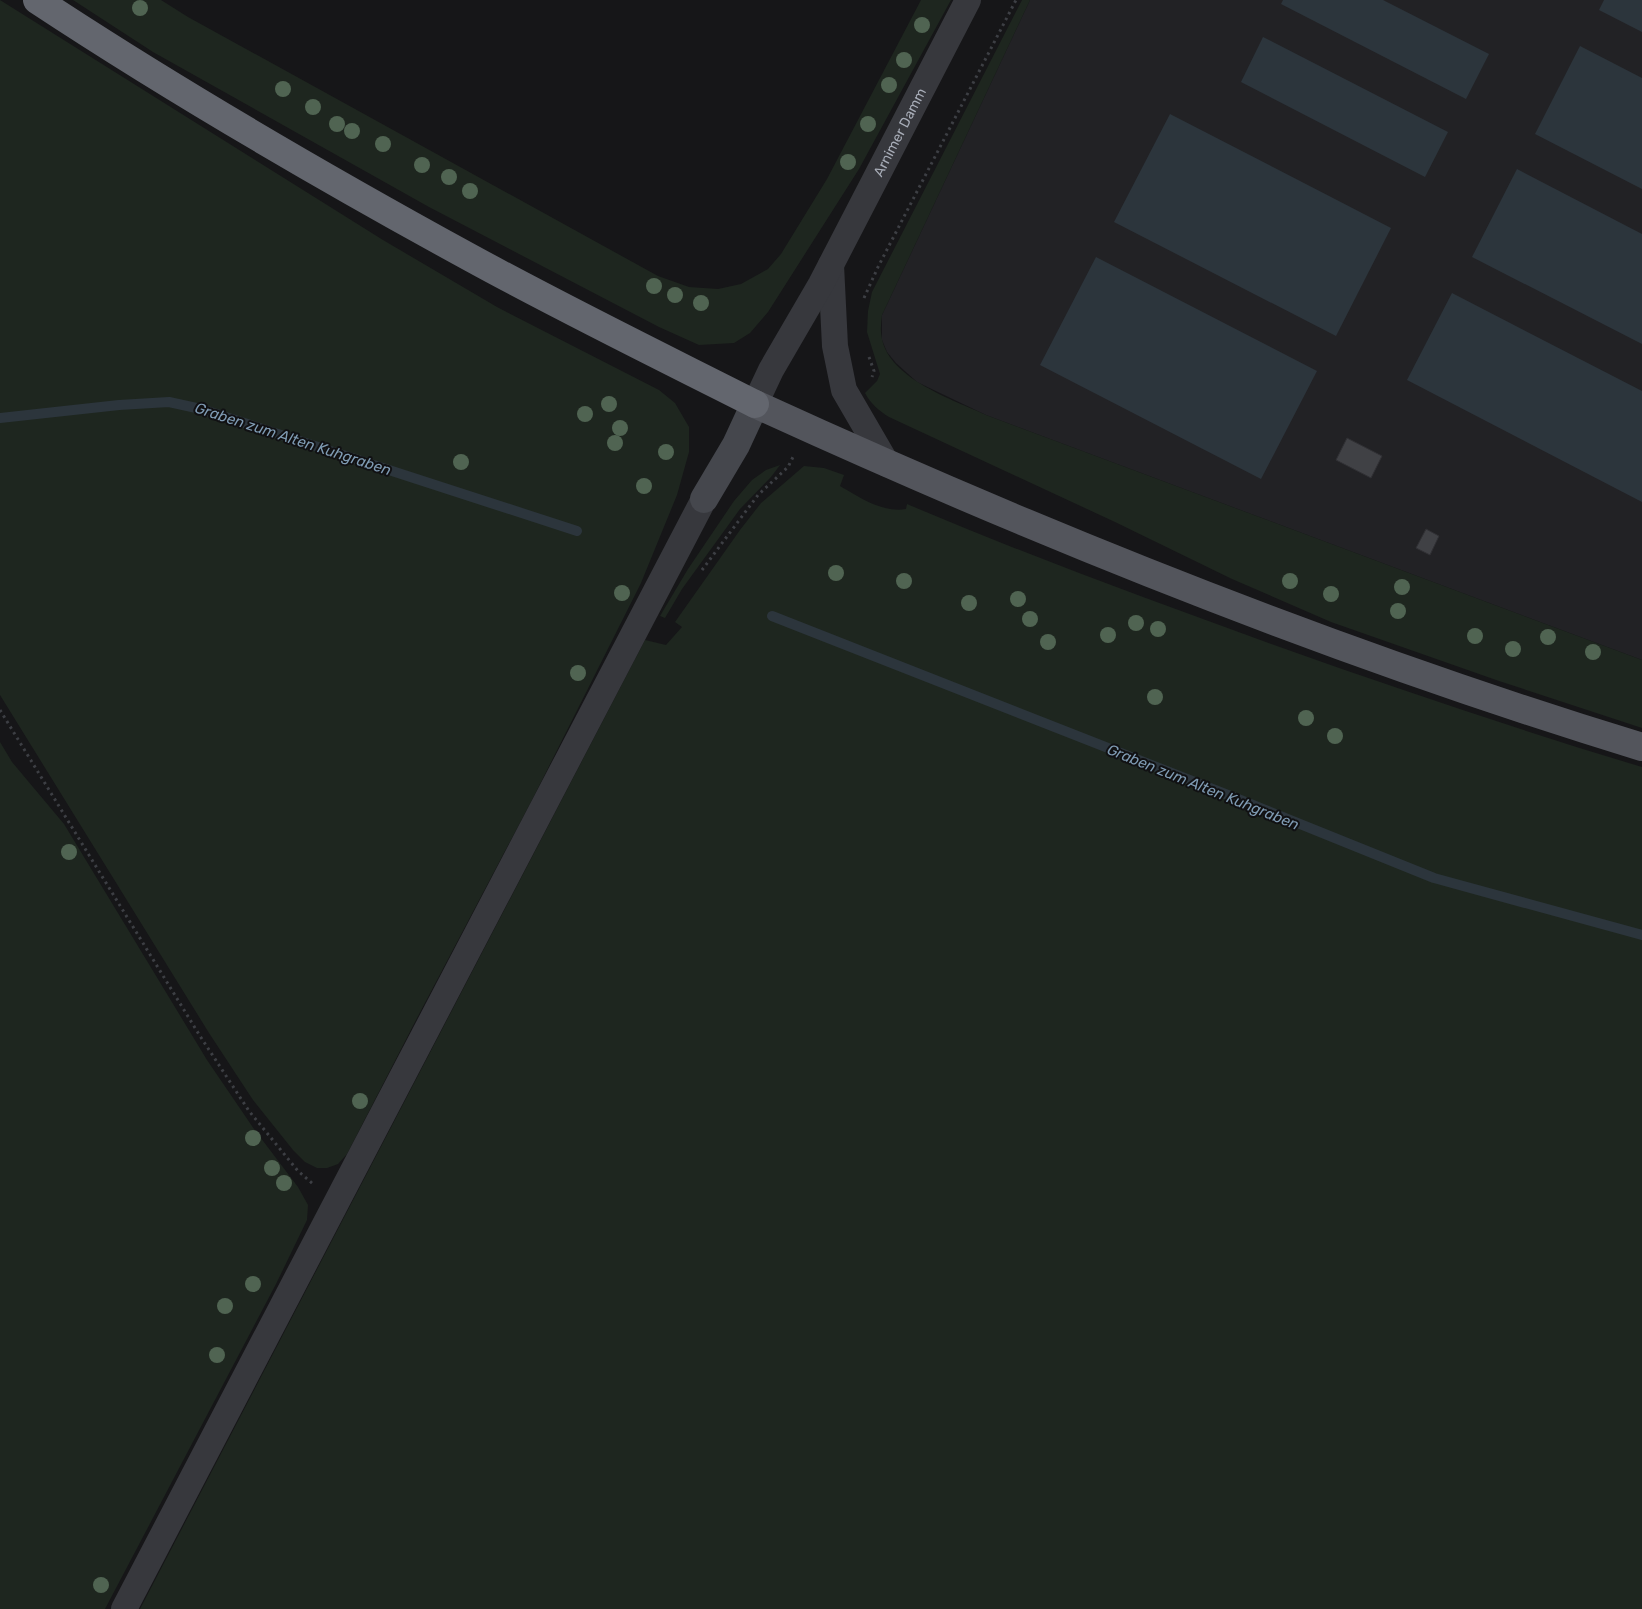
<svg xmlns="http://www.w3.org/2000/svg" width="1642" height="1609" font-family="Rubik,sans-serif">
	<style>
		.built { fill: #222225 }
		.green { fill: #1e261f }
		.water { fill: #2c353c }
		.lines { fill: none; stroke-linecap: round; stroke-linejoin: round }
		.stream { stroke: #2c353c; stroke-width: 10 }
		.building { fill: #404145; stroke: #303034 }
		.path { stroke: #3d3f44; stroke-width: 3; stroke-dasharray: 2.5 4; stroke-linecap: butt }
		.street { stroke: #37383d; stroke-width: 26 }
		.secondary { stroke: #45474d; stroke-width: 28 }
		.primary { stroke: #53555c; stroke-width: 28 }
		.highway { stroke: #63666e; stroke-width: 28 }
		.tree { fill: #506452 }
		.labels { text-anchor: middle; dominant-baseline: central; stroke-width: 4; stroke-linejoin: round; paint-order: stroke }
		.street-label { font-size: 14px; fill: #a8adb8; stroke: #111113 }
		.water-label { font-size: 15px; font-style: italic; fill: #7f9bb3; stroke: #111113 }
	</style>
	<rect width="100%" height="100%" fill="#161618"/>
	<!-- built -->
	<polygon class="built" points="1030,0 1642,0 1642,660 986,415 917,382 896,363 887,352 882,340 882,315"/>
	<!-- green -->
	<g class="green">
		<polygon points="0,0 383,240 497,307 659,390 675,403 689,427 689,452 677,495 641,583 533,798 417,1018 347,1154 338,1164 327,1168 317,1168 305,1162 293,1150 253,1100 209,1033 0,695"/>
		<polygon points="73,0 161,0 188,17 658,276 689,287 718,289 741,284 768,269 781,254 827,179 921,0 951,0 859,169 768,312 750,333 734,343 699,345 659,327 429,207 153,52"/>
		<path d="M1022,0H1030L882,315C881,323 880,331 882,339C890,379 954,400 986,415L1642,660V728L1499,681L1331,622L1232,579L1115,522L889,417C878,410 871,404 865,393L877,381L880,374L867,332L868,311L872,292Z"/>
		<polygon points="780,465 771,477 740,509 682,589 665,618 660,616 688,569 734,501 752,480 766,470"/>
		<path d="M804,466L824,468L844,475L840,486C859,497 882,513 906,509L907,504C1029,556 1153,601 1277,646C1398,689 1519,730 1642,767V1609H140L645,640L666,645L682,627L675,622L740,530L761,503Z"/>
		<polygon points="0,742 12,762 64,824 207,1060 254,1129 298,1187 308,1205 307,1220 276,1284 105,1609 0,1609"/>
	</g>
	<!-- water -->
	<g class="water">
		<polygon points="1283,0 1383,0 1489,54 1466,99 1281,4"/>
		<polygon points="1604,0 1642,0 1642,32 1599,10"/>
		<polygon points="1263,37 1448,132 1425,177 1241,82"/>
		<polygon points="1580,46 1642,78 1642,189 1535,134"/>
		<polygon points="1170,114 1391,228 1336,336 1114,222"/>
		<polygon points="1517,169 1642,234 1642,344 1472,257"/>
		<polygon points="1096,257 1317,371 1261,479 1040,365"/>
		<polygon points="1452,293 1642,391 1642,502 1407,380"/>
	</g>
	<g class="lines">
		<!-- stream -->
		<g class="stream">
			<polyline points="0,418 119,405 169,402 201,409 577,531"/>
			<polyline points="772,616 1238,799 1434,878 1642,935"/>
		</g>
	</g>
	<!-- building -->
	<g class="building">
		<polygon points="1347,438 1382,456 1371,478 1336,460"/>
		<polygon points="1426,529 1439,536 1430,555 1416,548"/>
	</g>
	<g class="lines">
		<!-- path -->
		<g class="path">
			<polyline points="864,298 878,267 1016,0"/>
			<polyline points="869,357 874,371 872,377"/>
			<polyline points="702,570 758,495 788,467 794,455"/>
			<polyline points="0,710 200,1036 249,1111 298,1171 313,1184"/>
		</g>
		<!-- street -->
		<g class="street">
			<polyline points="831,265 835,346 844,390 887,464"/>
			<path id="s1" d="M755,404L771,370L821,284L968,0"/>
			<polyline points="124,1609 704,499"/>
		</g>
		<!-- secondary -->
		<polyline class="secondary" points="704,499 736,445 755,404"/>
		<!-- primary -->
		<path class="primary" d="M755,404C1043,536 1338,654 1642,747"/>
		<!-- highway -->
		<path class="highway" d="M37,0C178,93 323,177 471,258C564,309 660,356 755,404"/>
	</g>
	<!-- trees -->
	<g class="tree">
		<circle cx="140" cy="8" r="8"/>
		<circle cx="922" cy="25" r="8"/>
		<circle cx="904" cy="60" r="8"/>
		<circle cx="889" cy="85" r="8"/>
		<circle cx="283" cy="89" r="8"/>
		<circle cx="313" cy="107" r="8"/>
		<circle cx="337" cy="124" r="8"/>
		<circle cx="868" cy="124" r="8"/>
		<circle cx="352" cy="131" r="8"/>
		<circle cx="383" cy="144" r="8"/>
		<circle cx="848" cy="162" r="8"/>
		<circle cx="422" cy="165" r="8"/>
		<circle cx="449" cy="177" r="8"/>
		<circle cx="470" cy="191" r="8"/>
		<circle cx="654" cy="286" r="8"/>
		<circle cx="675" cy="295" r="8"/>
		<circle cx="701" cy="303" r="8"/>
		<circle cx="609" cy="404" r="8"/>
		<circle cx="585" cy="414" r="8"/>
		<circle cx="620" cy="428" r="8"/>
		<circle cx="615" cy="443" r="8"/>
		<circle cx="666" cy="452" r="8"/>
		<circle cx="461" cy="462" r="8"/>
		<circle cx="644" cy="486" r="8"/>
		<circle cx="836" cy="573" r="8"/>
		<circle cx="904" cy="581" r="8"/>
		<circle cx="1290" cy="581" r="8"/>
		<circle cx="1402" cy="587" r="8"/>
		<circle cx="622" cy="593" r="8"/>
		<circle cx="1331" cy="594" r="8"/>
		<circle cx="1018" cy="599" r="8"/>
		<circle cx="969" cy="603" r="8"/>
		<circle cx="1398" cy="611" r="8"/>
		<circle cx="1030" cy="619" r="8"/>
		<circle cx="1136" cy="623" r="8"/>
		<circle cx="1158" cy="629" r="8"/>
		<circle cx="1108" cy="635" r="8"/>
		<circle cx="1475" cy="636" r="8"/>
		<circle cx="1548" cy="637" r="8"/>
		<circle cx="1048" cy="642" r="8"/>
		<circle cx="1513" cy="649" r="8"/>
		<circle cx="1593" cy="652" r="8"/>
		<circle cx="578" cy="673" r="8"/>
		<circle cx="1155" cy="697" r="8"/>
		<circle cx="1306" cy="718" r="8"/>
		<circle cx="1335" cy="736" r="8"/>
		<circle cx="69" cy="852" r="8"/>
		<circle cx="360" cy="1101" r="8"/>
		<circle cx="253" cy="1138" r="8"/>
		<circle cx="272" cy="1168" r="8"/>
		<circle cx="284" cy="1183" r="8"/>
		<circle cx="253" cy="1284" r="8"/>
		<circle cx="225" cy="1306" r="8"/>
		<circle cx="217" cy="1355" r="8"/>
		<circle cx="101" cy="1585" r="8"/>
	</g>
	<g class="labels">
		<!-- street labels -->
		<g class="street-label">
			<text stroke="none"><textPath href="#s1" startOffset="308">Arnimer Damm</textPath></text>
		</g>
		<!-- water labels -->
		<g class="water-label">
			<text transform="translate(293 439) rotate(18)">Graben zum Alten Kuhgraben</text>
			<text transform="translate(1203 787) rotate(22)">Graben zum Alten Kuhgraben</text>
		</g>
	</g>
</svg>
